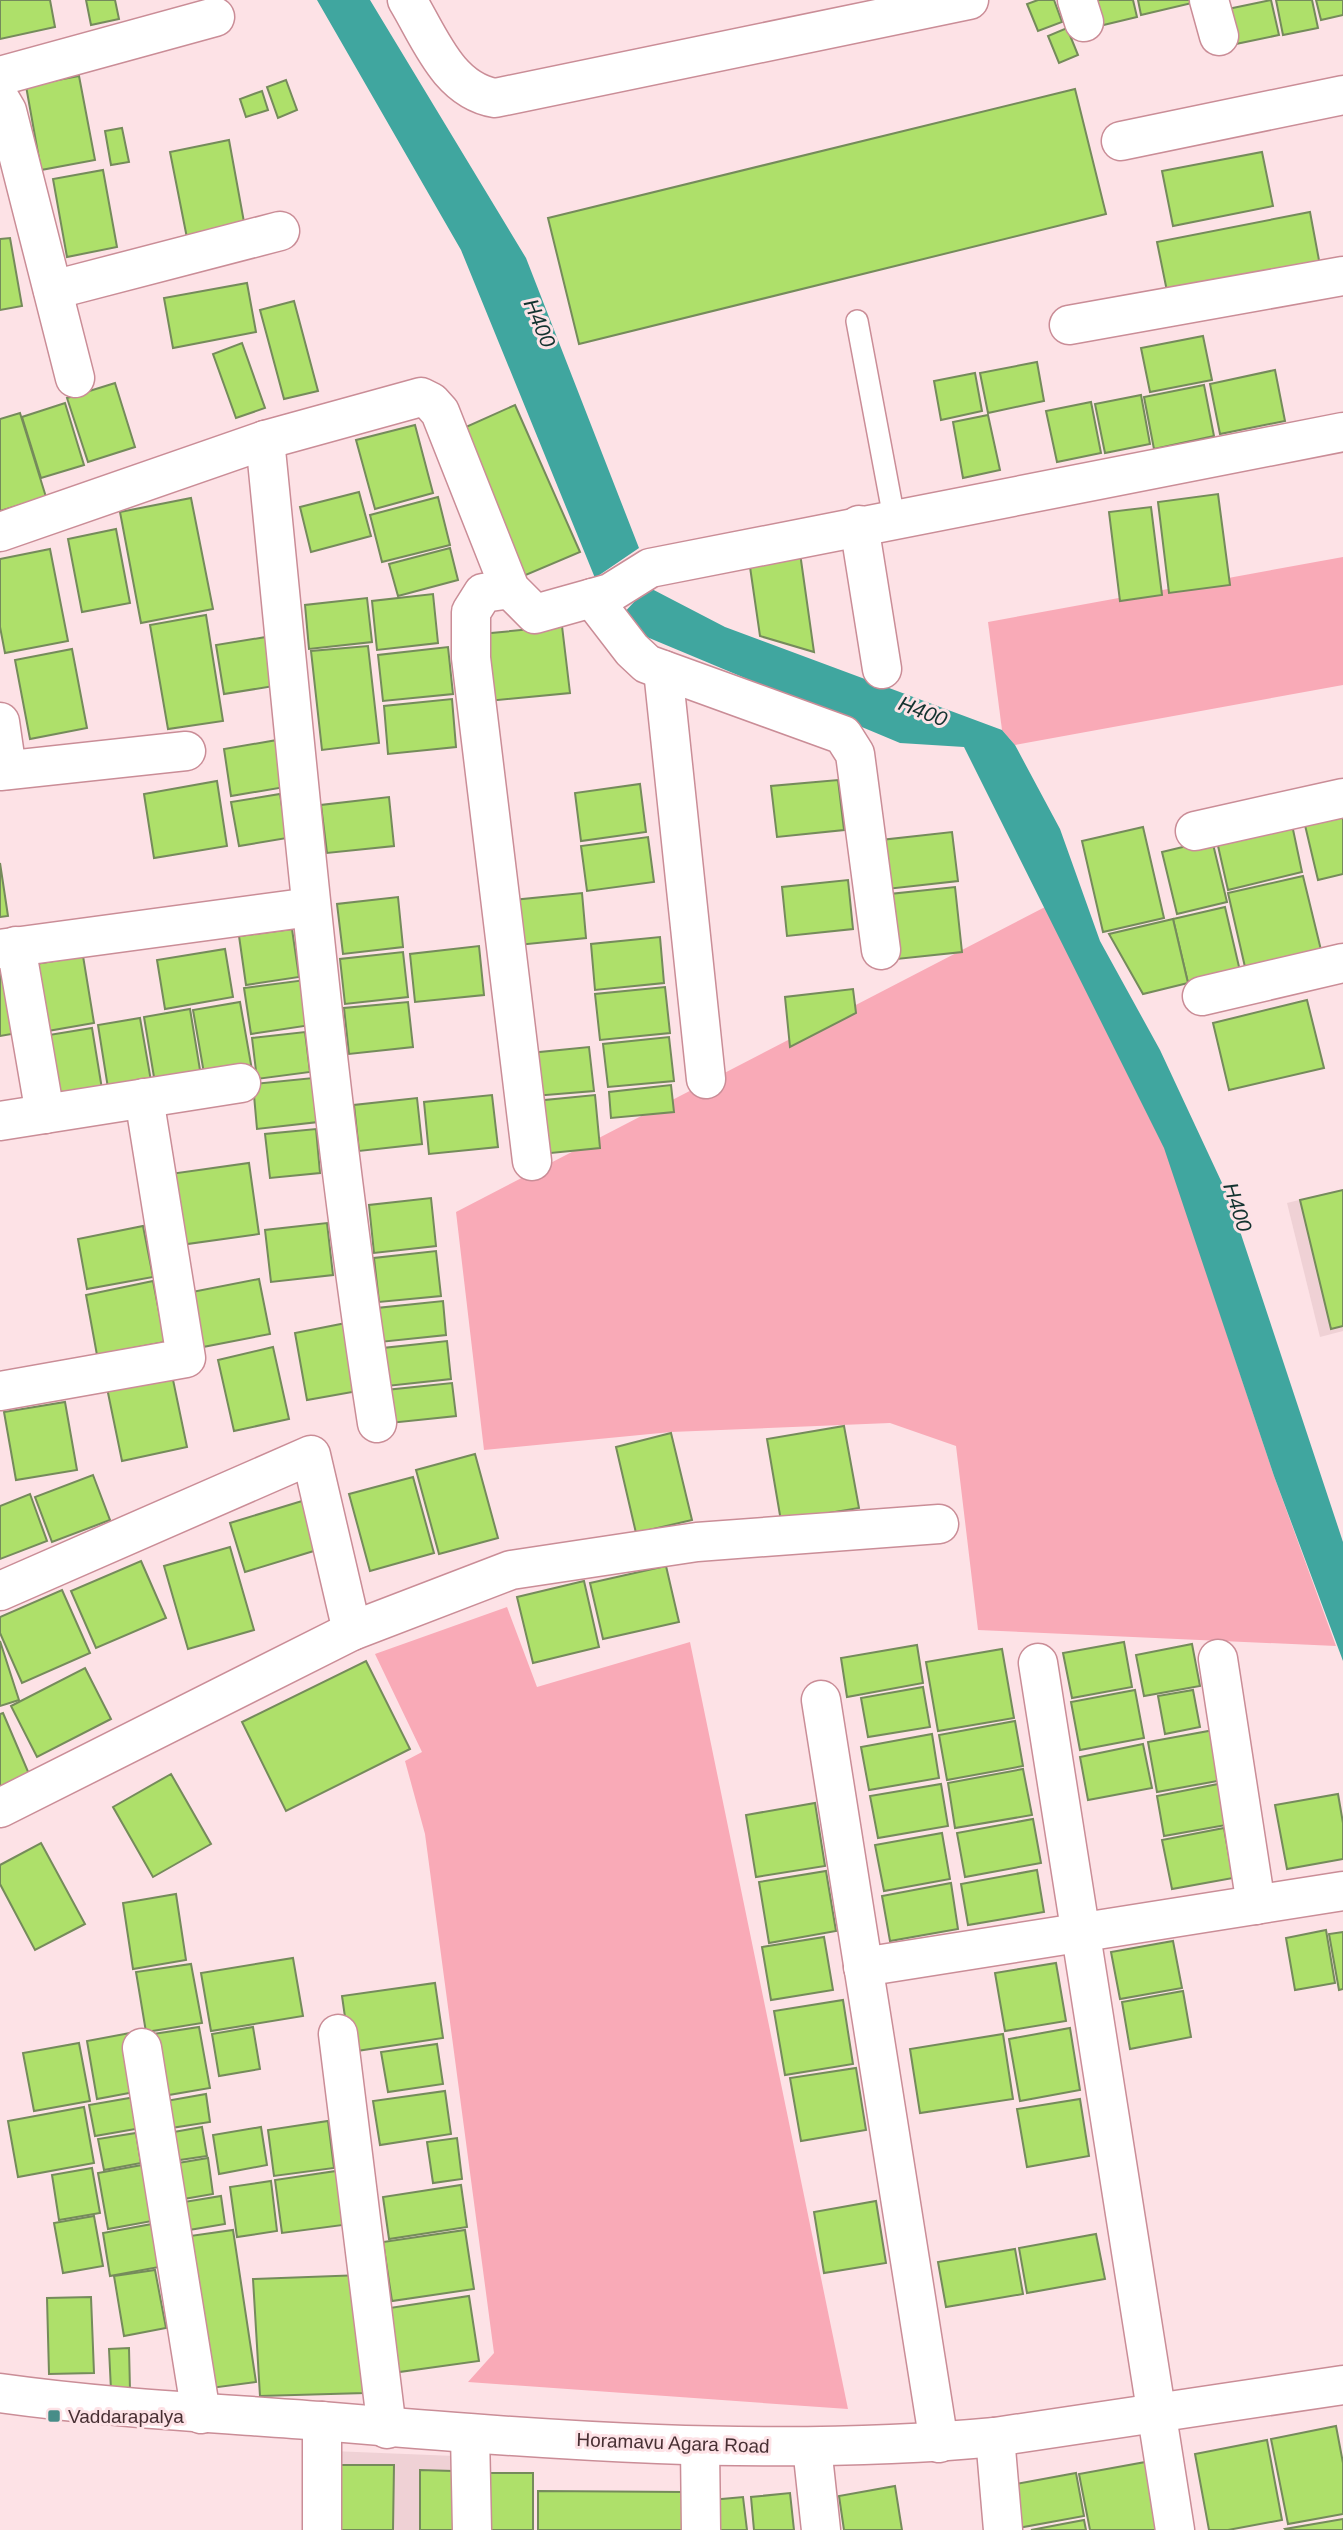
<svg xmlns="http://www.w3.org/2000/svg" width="1343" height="2530" font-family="Arial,sans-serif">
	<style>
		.built { fill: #efd1d5 }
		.green { fill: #f9aab7 }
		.water { fill: #40a69f }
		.building { fill: #aee06a; stroke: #758b5b; stroke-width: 2 }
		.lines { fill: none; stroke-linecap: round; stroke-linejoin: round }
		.lane-casing { stroke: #ca8d97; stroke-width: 24 }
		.street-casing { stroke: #ca8d97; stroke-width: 41 }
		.secondary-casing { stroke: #ca8d97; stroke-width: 41 }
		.lane { stroke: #fff; stroke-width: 21 }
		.street { stroke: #fff; stroke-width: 38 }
		.secondary { stroke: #fff; stroke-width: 38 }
		.poi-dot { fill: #478d88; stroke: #fde2e6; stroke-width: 2.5 }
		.labels { text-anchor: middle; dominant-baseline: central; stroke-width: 6; stroke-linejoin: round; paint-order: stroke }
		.poi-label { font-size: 19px; fill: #472f33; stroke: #fde2e6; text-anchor: start }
		.street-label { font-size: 19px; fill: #472f33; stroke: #fde2e6 }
		.water-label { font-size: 21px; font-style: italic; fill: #133330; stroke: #fde2e6 }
	</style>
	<rect width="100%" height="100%" fill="#fde2e6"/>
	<!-- built -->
	<g class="built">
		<polygon points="1343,1189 1343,1331 1320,1337 1287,1203"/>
		<polygon points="332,2451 455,2456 457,2530 334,2530"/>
	</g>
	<!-- green -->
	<g class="green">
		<polygon points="1343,557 1343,685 1015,745 1002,730 988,622"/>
		<polygon points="1045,907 1165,1148 1274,1476 1336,1646 978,1630 956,1446 890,1423 671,1432 484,1450 456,1212"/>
		<polygon points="507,1607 537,1687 690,1642 848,2409 468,2382 494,2353 425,1834 405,1761 422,1752 375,1654"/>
	</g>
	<!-- water -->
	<g class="water">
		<polygon points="317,0 370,0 526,258 639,548 595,578 461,250"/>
		<polygon points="648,587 725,627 1002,730 1015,745 1060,829 1100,941 1160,1050 1229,1198 1343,1542 1343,1661 1274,1476 1164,1148 964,747 900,743 642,635 621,616"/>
	</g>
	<!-- building -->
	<g class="building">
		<polygon points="0,0 50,0 55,27 0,39"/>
		<polygon points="86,0 115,0 119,19 91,25"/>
		<polygon points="1038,0 1054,0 1062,22 1038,31 1027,4"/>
		<polygon points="1085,0 1133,0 1137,17 1091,28"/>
		<polygon points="1138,0 1192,0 1192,3 1141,15"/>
		<polygon points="1271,0 1279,35 1231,45 1223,10"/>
		<polygon points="1276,0 1312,0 1318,28 1283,35"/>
		<polygon points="1316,0 1343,0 1343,15 1321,20"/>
		<polygon points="1067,28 1078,55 1059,63 1048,36"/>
		<polygon points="79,76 95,160 41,170 26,86"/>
		<polygon points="286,80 297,110 278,118 267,87"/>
		<polygon points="1075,89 1106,214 579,344 548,218"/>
		<polygon points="262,91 268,110 246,117 240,99"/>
		<polygon points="122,128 129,162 111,165 105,131"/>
		<polygon points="229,140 246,233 188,243 170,152"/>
		<polygon points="1262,152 1273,206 1173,226 1162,171"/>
		<polygon points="103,170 117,247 67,257 53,179"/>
		<polygon points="1310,212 1321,271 1169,301 1157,242"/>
		<polygon points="10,238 22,306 0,310 0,239"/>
		<polygon points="247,283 256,332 173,348 164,298"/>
		<polygon points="294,301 318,391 284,399 260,310"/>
		<polygon points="1203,336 1212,380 1150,392 1141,348"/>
		<polygon points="242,343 265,408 236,418 213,354"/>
		<polygon points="1037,362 1044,401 988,413 980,373"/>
		<polygon points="1275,370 1285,421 1220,434 1210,384"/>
		<polygon points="975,373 982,411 941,420 934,381"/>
		<polygon points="115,383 135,447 88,462 67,398"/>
		<polygon points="1204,385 1214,436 1154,449 1144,397"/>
		<polygon points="1141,395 1150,444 1105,453 1095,404"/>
		<polygon points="1091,402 1101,453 1057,462 1046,411"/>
		<polygon points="65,403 84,465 41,478 22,417"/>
		<polygon points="515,405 580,552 521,577 457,431"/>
		<polygon points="20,413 46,497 0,511 0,419"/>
		<polygon points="988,415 1000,470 963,478 953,422"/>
		<polygon points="415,425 433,493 375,509 356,440"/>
		<polygon points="359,492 371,536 311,552 300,507"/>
		<polygon points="1218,494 1230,585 1169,593 1158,502"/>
		<polygon points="438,497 450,545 382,562 370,515"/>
		<polygon points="191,498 213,609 141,623 120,512"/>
		<polygon points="1151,507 1162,595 1120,601 1109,512"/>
		<polygon points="116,529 130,603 82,612 68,539"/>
		<polygon points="450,548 458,580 398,596 389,564"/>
		<polygon points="50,549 68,641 5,653 0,627 0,559"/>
		<polygon points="800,553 814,652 760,636 749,560"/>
		<polygon points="433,594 438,643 377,650 372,601"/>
		<polygon points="367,598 372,642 309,649 305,605"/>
		<polygon points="206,615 223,721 168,729 150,625"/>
		<polygon points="562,626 570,693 488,701 481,634"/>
		<polygon points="266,637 274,686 224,694 216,645"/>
		<polygon points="368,646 379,743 322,750 311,651"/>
		<polygon points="448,647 453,694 383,701 378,655"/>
		<polygon points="72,649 87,728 30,739 15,660"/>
		<polygon points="452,699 456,747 388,754 384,706"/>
		<polygon points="277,740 285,787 231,796 224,749"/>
		<polygon points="838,780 844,830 777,837 771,786"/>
		<polygon points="217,781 227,846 154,858 144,794"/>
		<polygon points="640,784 646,832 581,841 575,793"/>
		<polygon points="280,794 287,838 239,846 231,802"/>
		<polygon points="389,797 394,846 327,853 321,805"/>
		<polygon points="1343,811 1343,874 1318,880 1304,821"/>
		<polygon points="1291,820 1302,872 1228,890 1216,837"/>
		<polygon points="1143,827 1164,918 1103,932 1082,841"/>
		<polygon points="952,832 958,881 887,889 881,840"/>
		<polygon points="648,837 654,882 587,891 581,846"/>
		<polygon points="1212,840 1227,902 1177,914 1162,852"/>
		<polygon points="0,863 8,916 0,917"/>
		<polygon points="1303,876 1321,950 1245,967 1228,893"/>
		<polygon points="848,880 853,929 787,936 782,887"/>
		<polygon points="955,887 962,952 897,959 890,894"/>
		<polygon points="582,893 586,938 518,945 513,900"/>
		<polygon points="398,897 403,947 343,954 337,904"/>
		<polygon points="1225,907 1240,971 1188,983 1173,919"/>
		<polygon points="1173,919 1188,983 1143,994 1109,934"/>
		<polygon points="292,929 299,977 246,985 239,936"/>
		<polygon points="660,937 664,983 595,990 591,944"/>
		<polygon points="479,946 484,995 415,1002 410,954"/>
		<polygon points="225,949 233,997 165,1009 157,960"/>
		<polygon points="403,952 408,997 345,1004 340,959"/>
		<polygon points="83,956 94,1023 42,1032 30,965"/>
		<polygon points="12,971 23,1032 0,1036 0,974"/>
		<polygon points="305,980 311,1025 251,1034 244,988"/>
		<polygon points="665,987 670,1033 600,1040 595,994"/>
		<polygon points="853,989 856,1013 790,1047 785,997"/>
		<polygon points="1307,1000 1324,1068 1229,1090 1213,1023"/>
		<polygon points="240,1002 252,1070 205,1079 193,1010"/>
		<polygon points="408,1002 413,1047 349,1054 344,1008"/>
		<polygon points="190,1009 201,1076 155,1083 144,1017"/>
		<polygon points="140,1018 151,1081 108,1088 98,1025"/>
		<polygon points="92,1028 102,1089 53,1098 43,1036"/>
		<polygon points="305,1032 310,1072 257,1079 252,1038"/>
		<polygon points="669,1037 674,1081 608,1087 603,1044"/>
		<polygon points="589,1047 594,1091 534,1096 530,1053"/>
		<polygon points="313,1078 318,1122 257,1129 253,1084"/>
		<polygon points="671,1085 674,1112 611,1118 609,1092"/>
		<polygon points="492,1095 498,1147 429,1154 424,1102"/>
		<polygon points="595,1095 600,1148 541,1154 535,1101"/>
		<polygon points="417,1098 422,1144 359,1151 354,1105"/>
		<polygon points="316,1129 320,1173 270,1178 265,1134"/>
		<polygon points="249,1163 259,1234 180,1245 170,1174"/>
		<polygon points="1343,1190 1343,1326 1331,1329 1300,1200"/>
		<polygon points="431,1198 436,1246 374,1253 369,1205"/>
		<polygon points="327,1223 333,1275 271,1282 265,1230"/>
		<polygon points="143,1226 153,1277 87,1289 78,1239"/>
		<polygon points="436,1251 441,1296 379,1302 374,1258"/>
		<polygon points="259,1279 270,1334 203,1347 192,1292"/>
		<polygon points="153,1281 165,1342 97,1355 86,1295"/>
		<polygon points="443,1301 446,1335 380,1342 377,1308"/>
		<polygon points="346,1323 358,1391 307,1400 295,1333"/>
		<polygon points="447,1341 451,1379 387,1386 383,1348"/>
		<polygon points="273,1347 289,1419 234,1431 218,1360"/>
		<polygon points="172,1375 187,1447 122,1461 107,1388"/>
		<polygon points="452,1383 456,1416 390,1423 386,1390"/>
		<polygon points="65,1402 77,1470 16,1480 4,1412"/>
		<polygon points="844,1426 859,1508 781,1521 767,1439"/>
		<polygon points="671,1433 692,1520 636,1533 616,1447"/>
		<polygon points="475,1454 498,1538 439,1554 416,1470"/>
		<polygon points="93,1475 110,1520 52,1542 35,1497"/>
		<polygon points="413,1477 434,1553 370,1571 349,1494"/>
		<polygon points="30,1494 47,1541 0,1559 0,1506"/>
		<polygon points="302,1501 317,1550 245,1572 230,1523"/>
		<polygon points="230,1547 254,1630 188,1649 164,1566"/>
		<polygon points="141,1561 166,1618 96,1648 71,1591"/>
		<polygon points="666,1566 679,1622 603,1639 590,1583"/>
		<polygon points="584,1581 599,1647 533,1663 517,1597"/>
		<polygon points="62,1590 90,1653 22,1683 0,1633 0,1617"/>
		<polygon points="0,1641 19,1700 0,1706"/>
		<polygon points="1124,1642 1132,1687 1072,1698 1063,1653"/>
		<polygon points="1192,1644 1200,1686 1144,1696 1136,1655"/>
		<polygon points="917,1645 923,1683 847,1697 841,1658"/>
		<polygon points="1002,1649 1014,1718 938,1731 926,1662"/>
		<polygon points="366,1661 410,1749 286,1811 242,1722"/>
		<polygon points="85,1668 111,1719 37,1757 11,1706"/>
		<polygon points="923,1687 930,1727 868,1737 861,1698"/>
		<polygon points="1135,1690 1144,1738 1080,1750 1071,1702"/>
		<polygon points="1193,1690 1200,1727 1165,1734 1158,1696"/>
		<polygon points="3,1713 29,1774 0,1787 0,1714"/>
		<polygon points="1015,1721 1023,1766 947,1780 939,1735"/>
		<polygon points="1214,1730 1223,1780 1157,1792 1148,1742"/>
		<polygon points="932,1734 939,1778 869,1790 861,1747"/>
		<polygon points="1143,1744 1152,1788 1088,1800 1080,1757"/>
		<polygon points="1023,1769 1032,1815 955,1828 948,1783"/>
		<polygon points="171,1774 211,1844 153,1877 113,1807"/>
		<polygon points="941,1784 948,1826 878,1838 870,1796"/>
		<polygon points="1218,1784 1226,1825 1164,1836 1157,1796"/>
		<polygon points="1338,1794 1343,1823 1343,1859 1287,1869 1275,1805"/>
		<polygon points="815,1803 825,1866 756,1877 746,1815"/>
		<polygon points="1033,1819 1041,1863 965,1877 957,1833"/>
		<polygon points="1224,1828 1233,1878 1172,1889 1162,1840"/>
		<polygon points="942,1833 950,1879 884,1891 875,1845"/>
		<polygon points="41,1843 85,1924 35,1950 0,1884 0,1865"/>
		<polygon points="1037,1870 1044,1912 968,1925 961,1884"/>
		<polygon points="826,1871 836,1931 769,1943 759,1882"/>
		<polygon points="951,1883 958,1929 890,1941 882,1896"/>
		<polygon points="176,1894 186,1960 133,1969 123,1903"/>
		<polygon points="1326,1930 1335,1983 1295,1990 1286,1938"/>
		<polygon points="1343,1932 1343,1989 1339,1990 1329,1934"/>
		<polygon points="824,1937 833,1990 771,2000 762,1947"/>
		<polygon points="1173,1941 1182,1988 1120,1999 1111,1952"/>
		<polygon points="293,1958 303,2016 211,2031 201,1973"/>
		<polygon points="1056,1963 1066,2021 1005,2031 995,1973"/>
		<polygon points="191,1964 202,2023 146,2032 136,1972"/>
		<polygon points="435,1983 443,2038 350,2052 342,1996"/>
		<polygon points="1183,1991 1191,2037 1130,2049 1122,2002"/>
		<polygon points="843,2000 853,2064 785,2075 774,2011"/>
		<polygon points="199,2027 210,2088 157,2097 147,2035"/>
		<polygon points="253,2027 260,2069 219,2076 212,2034"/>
		<polygon points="1070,2028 1080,2090 1020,2101 1009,2039"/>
		<polygon points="130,2033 140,2091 97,2099 87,2041"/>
		<polygon points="1003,2034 1013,2099 920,2113 910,2049"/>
		<polygon points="79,2043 90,2101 34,2111 23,2053"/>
		<polygon points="437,2044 443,2084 388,2092 381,2052"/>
		<polygon points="856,2068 866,2130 801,2141 790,2078"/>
		<polygon points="445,2091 451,2134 380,2145 373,2101"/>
		<polygon points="206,2094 210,2122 171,2128 166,2101"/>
		<polygon points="141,2096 147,2127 95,2136 89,2105"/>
		<polygon points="1080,2099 1089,2156 1027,2167 1017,2109"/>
		<polygon points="84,2107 94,2163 18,2177 8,2121"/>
		<polygon points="328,2121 334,2168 274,2176 268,2130"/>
		<polygon points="202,2127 207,2156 173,2161 168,2133"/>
		<polygon points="261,2127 267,2165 219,2174 213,2135"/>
		<polygon points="136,2133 141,2163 104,2170 98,2139"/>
		<polygon points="457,2138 462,2179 433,2183 427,2142"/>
		<polygon points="208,2158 213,2194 172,2201 166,2165"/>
		<polygon points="142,2165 152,2221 108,2229 98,2173"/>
		<polygon points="92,2168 100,2213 59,2220 52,2175"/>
		<polygon points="336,2171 343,2225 282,2233 275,2180"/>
		<polygon points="271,2181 277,2231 237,2237 230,2187"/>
		<polygon points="461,2185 467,2227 389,2239 383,2197"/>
		<polygon points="221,2196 225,2224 183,2231 178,2203"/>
		<polygon points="876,2201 886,2263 824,2273 814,2212"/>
		<polygon points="94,2216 103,2266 63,2273 54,2223"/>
		<polygon points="152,2224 159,2267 110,2276 103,2233"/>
		<polygon points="233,2230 256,2382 211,2388 190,2236"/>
		<polygon points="465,2230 474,2289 392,2301 383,2242"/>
		<polygon points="1096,2234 1105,2279 1027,2293 1019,2248"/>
		<polygon points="1015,2249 1023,2294 946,2307 938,2262"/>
		<polygon points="155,2270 166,2328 124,2336 114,2276"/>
		<polygon points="362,2275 365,2393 260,2396 253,2279"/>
		<polygon points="469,2296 479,2361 392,2373 383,2309"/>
		<polygon points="91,2297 94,2373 49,2374 47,2298"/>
		<polygon points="129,2348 130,2390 111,2390 109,2349"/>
		<polygon points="1336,2426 1343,2463 1343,2514 1288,2524 1271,2439"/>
		<polygon points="1267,2440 1282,2520 1228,2530 1209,2530 1195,2454"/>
		<polygon points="1151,2461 1163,2530 1090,2530 1079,2474"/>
		<polygon points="332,2465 394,2465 393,2530 332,2530"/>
		<polygon points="420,2470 453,2471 453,2530 420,2530"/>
		<polygon points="480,2473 533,2473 533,2530 479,2530"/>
		<polygon points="1076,2473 1084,2516 1018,2528 1010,2485"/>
		<polygon points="895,2486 902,2530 844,2530 839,2496"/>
		<polygon points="538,2491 685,2492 685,2530 538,2530"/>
		<polygon points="790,2493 794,2530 754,2530 751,2497"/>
		<polygon points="743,2497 747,2530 714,2530 711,2500"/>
		<polygon points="1343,2519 1343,2530 1286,2530 1285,2529"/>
		<polygon points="1084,2520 1086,2530 1031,2530"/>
	</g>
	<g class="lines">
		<defs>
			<polyline id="lane" points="857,321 894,518"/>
			<g id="street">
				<path d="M407,0C430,38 448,90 495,98L969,0"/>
				<polyline points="1077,0 1084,22"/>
				<polyline points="1209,0 1219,36"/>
				<polyline points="0,76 215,17"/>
				<polyline points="0,99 7,111 75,378"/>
				<polyline points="1121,141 1343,95"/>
				<polyline points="53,290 280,231"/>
				<polyline points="1069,325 1343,276"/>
				<path d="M265,440C298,768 326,1097 377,1423"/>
				<polyline points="859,525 882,669"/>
				<polyline points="0,532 265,440 421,397 431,402 440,412 510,589 535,614 610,593 650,568 1343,432"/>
				<polyline points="510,589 483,593 471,612 471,658 532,1161"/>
				<polyline points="592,598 632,650 647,664 843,735 855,754 881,950"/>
				<polyline points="663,670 706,1079"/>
				<polyline points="0,722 7,770"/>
				<polyline points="0,771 186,751"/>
				<polyline points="1195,831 1343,798"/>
				<polyline points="16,946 45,1114"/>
				<polyline points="0,949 311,907"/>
				<polyline points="1202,996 1343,963"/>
				<polyline points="0,1121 241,1083"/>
				<polyline points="0,1391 186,1358 144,1098"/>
				<polyline points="0,1591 311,1455 352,1631"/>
				<polyline points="1218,1659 1256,1905"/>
				<polyline points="1038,1663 1175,2530"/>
				<polyline points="821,1700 939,2443"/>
				<polyline points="0,1808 352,1631 511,1570 697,1542 939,1524"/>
				<polyline points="863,1967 1343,1891"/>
				<polyline points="338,2034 387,2429"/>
				<polyline points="142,2048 201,2414"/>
				<polyline points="322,2421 322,2530"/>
				<polyline points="470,2434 472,2530"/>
				<polyline points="995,2437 1003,2530"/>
				<polyline points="700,2446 701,2530"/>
				<polyline points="812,2447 821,2530"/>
			</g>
			<path id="secondary" d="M0,2393C107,2408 214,2413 321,2421C545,2440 770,2458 995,2437L1343,2385"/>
		</defs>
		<!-- lane casing -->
		<use href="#lane" class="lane-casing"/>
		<!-- street casing -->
		<use href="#street" class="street-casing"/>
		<!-- secondary casing -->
		<use href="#secondary" class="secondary-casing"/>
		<!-- lane -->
		<use href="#lane" class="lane"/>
		<!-- street -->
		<use href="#street" class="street"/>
		<!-- secondary -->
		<use href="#secondary" class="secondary"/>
	</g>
	<!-- markers -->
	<rect class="poi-dot" x="47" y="2409" width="14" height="14" rx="3.5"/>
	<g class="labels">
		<!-- poi labels -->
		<g class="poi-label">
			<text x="68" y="2416">Vaddarapalya</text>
		</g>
		<!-- street labels -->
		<g class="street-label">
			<text transform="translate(673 2443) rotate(2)">Horamavu Agara Road</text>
		</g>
		<!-- water labels -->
		<g class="water-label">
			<text transform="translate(540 323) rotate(67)">H400</text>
			<text transform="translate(923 711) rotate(21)">H400</text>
			<text transform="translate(1238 1207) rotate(72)">H400</text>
		</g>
	</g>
</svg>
